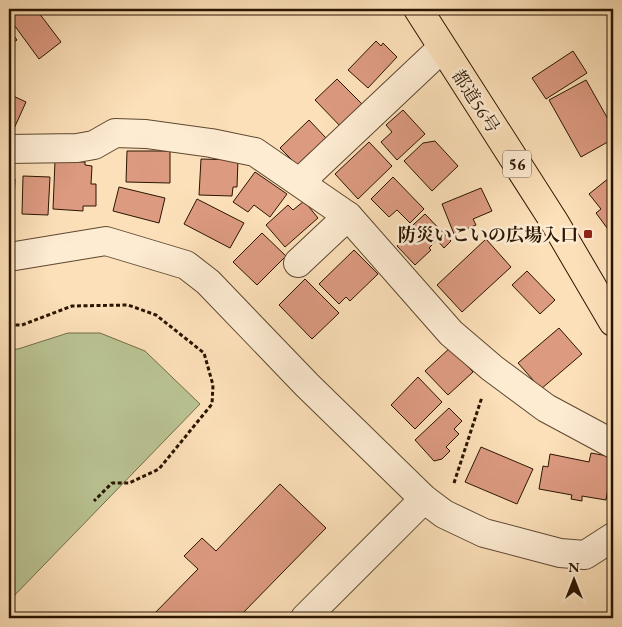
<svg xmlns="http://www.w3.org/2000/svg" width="622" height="627" font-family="'EB Garamond','Noto Serif JP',serif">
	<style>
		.green { fill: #bac393; stroke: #726c4a }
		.building { fill: #dc9a81; stroke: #2a1501 }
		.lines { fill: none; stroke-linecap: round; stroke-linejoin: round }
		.minor-casing { stroke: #5e482f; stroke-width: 30 }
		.major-casing { stroke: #2a1501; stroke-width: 30 }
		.path { stroke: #2a1501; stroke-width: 3; stroke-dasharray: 4 2.5; stroke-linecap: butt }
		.minor { stroke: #fdebd2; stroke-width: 28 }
		.major { stroke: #fce0b9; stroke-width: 28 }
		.poi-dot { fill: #8f2418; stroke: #fdebd2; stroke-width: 2 }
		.labels { text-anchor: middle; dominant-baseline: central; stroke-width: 5; stroke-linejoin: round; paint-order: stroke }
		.shield { fill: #fdebd2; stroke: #695540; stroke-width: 1 }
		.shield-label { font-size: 16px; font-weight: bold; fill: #2a1501 }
		.street-label { font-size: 18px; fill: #2a1501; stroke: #fdebd2 }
		.poi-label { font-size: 18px; font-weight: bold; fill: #2a1501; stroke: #fdebd2; text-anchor: end }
	</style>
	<rect width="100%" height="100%" fill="#fce0b9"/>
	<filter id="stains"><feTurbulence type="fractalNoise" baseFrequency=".004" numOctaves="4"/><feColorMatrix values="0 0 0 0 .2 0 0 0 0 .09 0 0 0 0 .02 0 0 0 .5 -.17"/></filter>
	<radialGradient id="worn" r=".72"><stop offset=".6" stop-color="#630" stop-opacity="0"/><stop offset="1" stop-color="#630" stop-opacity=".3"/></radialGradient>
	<!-- green -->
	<polygon class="green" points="68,333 100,333 145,351 200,404 9,601 9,349 18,349"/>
	<!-- building -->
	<g class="building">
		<polygon points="9,9 36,9 61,42 39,59 9,18"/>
		<polygon points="9,29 17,40 9,46"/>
		<polygon points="376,41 381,46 383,43 397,57 368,88 348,70"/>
		<polygon points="573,51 587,73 546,99 532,78"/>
		<polygon points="337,79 365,107 343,129 315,100"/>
		<polygon points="586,80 613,128 613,139 581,157 549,100"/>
		<polygon points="9,94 26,102 12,133 9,132"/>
		<polygon points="403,110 425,134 397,160 381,142 392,132 386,125"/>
		<polygon points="309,120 326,138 297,165 280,148"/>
		<polygon points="435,141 458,166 432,191 404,161 423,143"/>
		<polygon points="369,142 392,166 358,199 335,174"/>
		<polygon points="127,151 170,151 170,183 126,182"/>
		<polygon points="201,159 238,160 237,187 233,187 232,196 199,195"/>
		<polygon points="55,161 85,162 85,165 92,166 91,184 96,184 96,206 83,206 83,211 53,209"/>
		<polygon points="255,172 287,194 270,217 254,205 248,212 233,202"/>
		<polygon points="23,176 50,177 48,215 22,214"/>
		<polygon points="393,177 424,209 410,223 397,210 389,217 371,199"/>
		<polygon points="609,178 613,184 613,236 596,213 601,209 589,194"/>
		<polygon points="9,179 15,179 13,221 9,221"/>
		<polygon points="119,187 165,198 159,223 113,211"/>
		<polygon points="481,188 492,211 473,219 476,225 454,234 442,204"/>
		<polygon points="197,199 244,223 230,248 184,224"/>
		<polygon points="304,201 318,218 285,247 266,225 288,205 293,210"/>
		<polygon points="425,214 451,241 444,248 437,240 429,248 431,250 415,265 397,246 406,237 403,234"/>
		<polygon points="262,233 286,256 257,285 233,262"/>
		<polygon points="486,239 511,267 462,312 437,285"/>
		<polygon points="354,250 378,274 350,301 346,297 339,304 319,284"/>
		<polygon points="527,271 555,300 540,314 512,285"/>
		<polygon points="305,279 339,313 312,339 279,305"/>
		<polygon points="559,328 582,354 541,389 518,363"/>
		<polygon points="451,347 473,372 448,395 425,371"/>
		<polygon points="418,377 442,402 415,429 391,405"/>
		<polygon points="449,408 462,421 454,429 459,434 446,447 450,451 442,459 434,461 415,440"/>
		<polygon points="481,447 533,469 517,504 465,482"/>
		<polygon points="591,453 613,457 606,500 582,496 582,501 571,499 572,495 539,489 543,466 548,467 550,454 589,462"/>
		<polygon points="280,484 326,528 238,618 150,618 198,569 184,556 202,538 216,551"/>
	</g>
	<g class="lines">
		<defs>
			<g id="minor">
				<polyline points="9,149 77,148 94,145 115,133 146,134 211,143 255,152 348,216 451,333 492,368 546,408 613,444"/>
				<polyline points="301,181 442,48"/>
				<polyline points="9,257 106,241 186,265 208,282 307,385 424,499 444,514 484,533 560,553 585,555 613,537"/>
				<polyline points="298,263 348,216"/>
				<polyline points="305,618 424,499"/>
			</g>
			<polyline id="major" points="418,9 555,223 613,322"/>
		</defs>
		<!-- minor casing -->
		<use href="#minor" class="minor-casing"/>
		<!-- major casing -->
		<use href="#major" class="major-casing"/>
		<!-- path -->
		<g class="path">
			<polyline points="9,325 22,325 72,306 128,305 156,315 204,353 213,385 212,404 159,469 129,483 112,483 94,501"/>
			<polyline points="454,483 482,397"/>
		</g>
		<!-- minor -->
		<use href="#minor" class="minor"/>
		<!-- major -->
		<use href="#major" class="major"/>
	</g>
	<!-- markers -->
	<rect class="poi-dot" x="583" y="229" width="10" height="10" rx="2.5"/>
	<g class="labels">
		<!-- shield labels -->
		<rect class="shield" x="503" y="150.5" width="28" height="27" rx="4"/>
		<g class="shield-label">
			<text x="517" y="164">56</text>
		</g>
		<!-- street labels -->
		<g class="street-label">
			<text transform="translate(476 101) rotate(57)">都道56号</text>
		</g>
		<!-- poi labels -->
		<g class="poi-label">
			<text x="578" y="234">防災いこいの広場入口</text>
		</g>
	</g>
	<!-- margin -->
	<rect width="622" height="627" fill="none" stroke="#fce0b9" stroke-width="30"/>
	<rect x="10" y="10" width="602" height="607" fill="none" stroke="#2a1501" stroke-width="2.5"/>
	<rect x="15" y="15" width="592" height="597" fill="none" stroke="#2a1501"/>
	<!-- north arrow -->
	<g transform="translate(574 580)" stroke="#fdebd2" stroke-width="4" paint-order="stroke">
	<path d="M0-4L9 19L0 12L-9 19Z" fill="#2a1501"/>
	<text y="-8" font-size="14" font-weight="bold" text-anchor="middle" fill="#2a1501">N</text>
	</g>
	<rect width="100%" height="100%" filter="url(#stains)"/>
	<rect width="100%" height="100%" fill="url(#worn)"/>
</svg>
